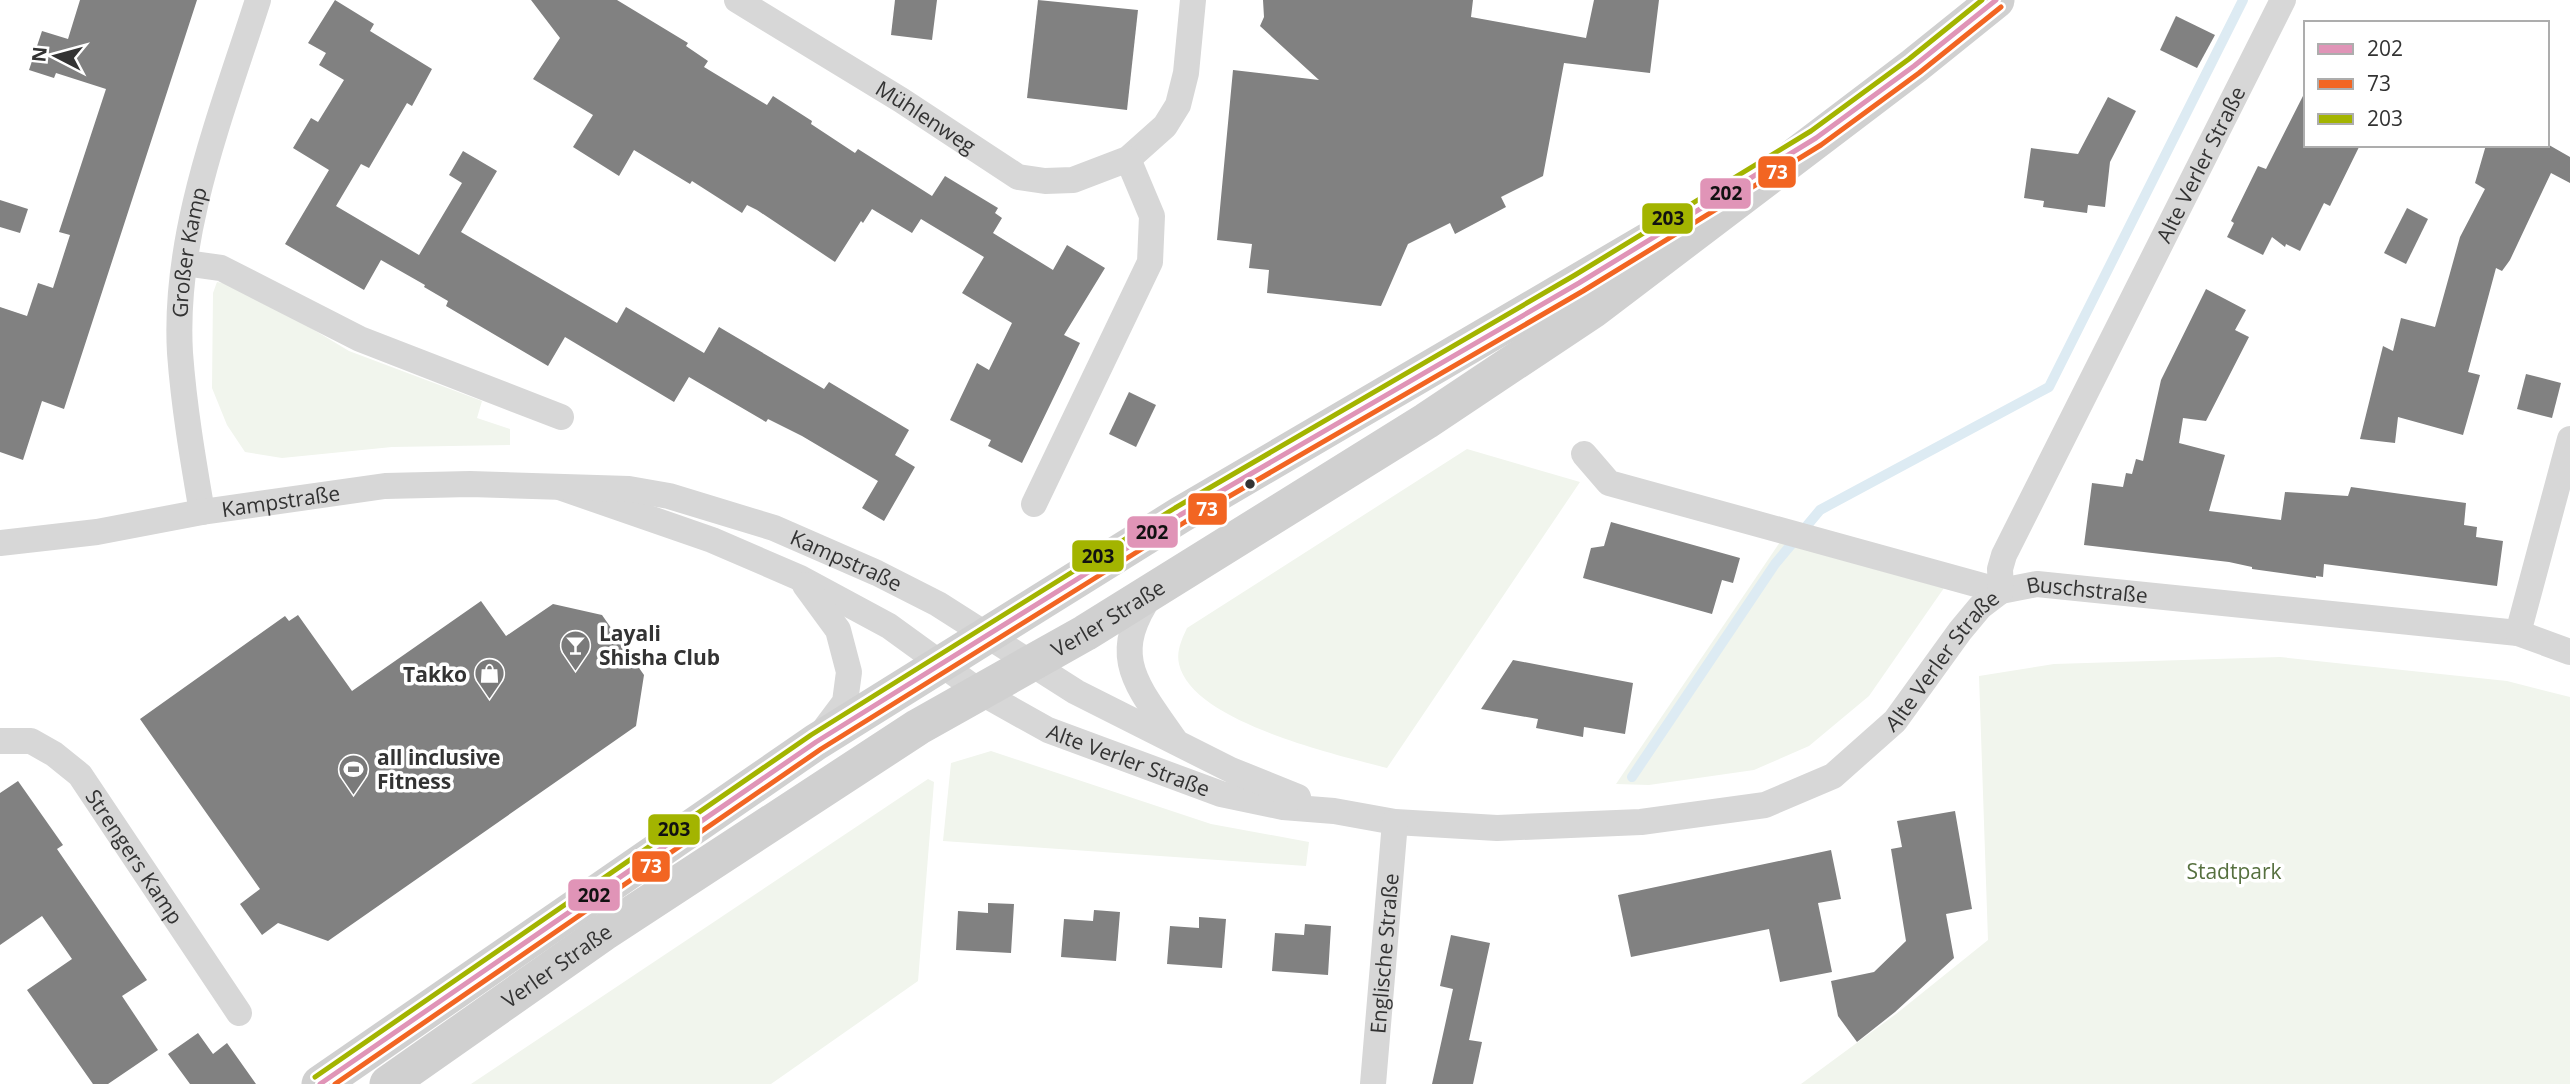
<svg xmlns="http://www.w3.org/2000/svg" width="2570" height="1084" font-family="'Open Sans',sans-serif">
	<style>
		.green { fill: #f1f5ed }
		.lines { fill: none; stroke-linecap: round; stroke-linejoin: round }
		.stream { stroke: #ddebf3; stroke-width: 10 }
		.building { fill: #818181 }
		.minor { stroke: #d7d7d7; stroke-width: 26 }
		.secondary { stroke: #d0d0d0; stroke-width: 37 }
		.bus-1-casing { stroke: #fff; stroke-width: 10 }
		.bus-2-casing { stroke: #fff; stroke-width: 10 }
		.bus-3-casing { stroke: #fff; stroke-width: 10 }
		.bus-1 { stroke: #e094b7; stroke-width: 5 }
		.bus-2 { stroke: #f26522; stroke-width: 5 }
		.bus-3 { stroke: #a3b400; stroke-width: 5 }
		.bus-dot { fill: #333; stroke: #fff; stroke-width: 2.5 }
		.labels { text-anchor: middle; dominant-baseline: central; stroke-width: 7; stroke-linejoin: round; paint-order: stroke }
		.street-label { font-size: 21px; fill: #333; stroke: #fff }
		.poi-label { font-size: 21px; font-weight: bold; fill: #333; stroke: #fff; text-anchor: start }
		.park-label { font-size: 21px; fill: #56703f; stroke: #fff }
		.line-badge { stroke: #fff; stroke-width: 2.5 }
		.badge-label { font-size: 19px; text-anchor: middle; font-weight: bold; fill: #fff }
		.pale-badge-label { font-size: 19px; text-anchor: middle; font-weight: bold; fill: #111 }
	</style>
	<rect width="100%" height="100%" fill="#fff"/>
	<!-- green -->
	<g class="green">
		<polygon points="217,282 243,287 349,351 482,401 477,418 510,429 510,445 392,447 282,458 245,452 227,425 212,388 213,293"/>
		<path d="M1467,449L1580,482L1387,768C1335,754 1192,722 1179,664C1176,651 1182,639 1187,628Z"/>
		<polygon points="1780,542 1944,588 1869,696 1809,746 1754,770 1649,785 1616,784"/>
		<polygon points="2280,657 2507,681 2570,697 2570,1084 1801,1084 1896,1014 1988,940 1979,676 2054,664"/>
		<polygon points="991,751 1211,824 1309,842 1306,866 943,841 951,763"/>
		<polygon points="928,779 934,782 918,981 771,1084 471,1084"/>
	</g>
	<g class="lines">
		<!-- stream -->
		<polyline class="stream" points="1632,777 1775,564 1820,510 2049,387 2243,0"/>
	</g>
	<!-- building -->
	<g class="building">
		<polygon points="80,0 197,0 64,409 42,401 23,460 0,452 0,307 27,316 38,283 53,288 70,235 59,232 106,89 56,73 54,78 29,70 42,31 68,39"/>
		<polygon points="335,0 374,24 370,31 432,69 412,106 407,103 369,168 361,164 336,206 419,255 462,183 449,175 463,151 497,171 461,232 617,323 626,307 704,353 719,327 824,389 829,382 909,430 895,455 915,467 884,521 862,508 878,481 802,436 768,419 766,422 689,377 674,402 565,337 548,366 446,306 448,301 424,287 425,285 381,260 364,290 285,244 329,170 293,148 311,118 318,122 344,80 319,65 326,53 308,43"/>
		<polygon points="531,0 617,0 688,43 686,46 708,61 704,67 767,105 773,96 812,121 811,124 855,153 858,149 932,196 945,176 998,208 995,213 1002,218 993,233 1053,270 1067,245 1105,268 1064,335 1080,343 1022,463 988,446 991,440 950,420 977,363 989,370 1012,323 962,293 984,257 921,219 912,233 872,209 863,223 861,221 835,262 757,210 747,205 742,213 692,181 690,184 634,150 619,176 573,147 593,115 533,79 560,38"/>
		<polygon points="895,0 937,0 932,40 891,35"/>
		<polygon points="1038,0 1138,10 1127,110 1027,98"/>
		<polygon points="1263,0 1473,0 1471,17 1586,38 1594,0 1659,0 1650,73 1564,63 1543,176 1501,197 1506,207 1455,234 1450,223 1408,244 1381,306 1267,293 1269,270 1249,268 1252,244 1217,240 1233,70 1319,80 1260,26 1264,17"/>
		<polygon points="2176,16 2215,35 2197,68 2160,50"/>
		<polygon points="2306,90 2306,145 2360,145 2330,206 2324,203 2300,251 2286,244 2285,247 2272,237 2263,255 2227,237 2234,223 2231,221 2258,166 2266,169"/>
		<polygon points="2108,97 2136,111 2110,162 2105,207 2088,205 2087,213 2043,207 2044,201 2024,198 2031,148 2078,154"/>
		<polygon points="2486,145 2549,145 2570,157 2570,183 2551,173 2510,260 2502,271 2496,268 2468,372 2480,375 2463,435 2398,417 2395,443 2360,439 2383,346 2393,351 2401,318 2435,327 2460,237 2485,189 2475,183"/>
		<polygon points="0,200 28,209 20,233 0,227"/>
		<polygon points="2407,208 2428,219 2406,264 2384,253"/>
		<polygon points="2206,289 2246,310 2235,330 2249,337 2206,421 2183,418 2179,443 2225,455 2209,511 2281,520 2285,492 2348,496 2351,487 2466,503 2464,525 2477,527 2476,537 2503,541 2497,586 2324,564 2323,577 2316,576 2316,578 2252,569 2252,567 2229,562 2084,545 2092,483 2123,487 2126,473 2132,474 2136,459 2143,461 2161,380"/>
		<polygon points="2526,374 2561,383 2552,418 2517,409"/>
		<polygon points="1129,392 1156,405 1136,447 1109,434"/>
		<polygon points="1611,522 1740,558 1733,583 1722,580 1712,614 1583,578 1591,548 1604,546"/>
		<polygon points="481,601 506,636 553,604 602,615 644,675 636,726 328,941 278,923 262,935 240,904 260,889 140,719 285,616 289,621 298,615 352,691"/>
		<polygon points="1513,660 1633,683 1625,734 1584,727 1583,737 1536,728 1538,719 1481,709"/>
		<polygon points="18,781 63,845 57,849 147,980 122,996 158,1050 108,1084 93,1084 27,990 72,959 42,916 0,945 0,793"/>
		<polygon points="1955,811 1972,909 1946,914 1954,958 1895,1012 1857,1042 1838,1016 1831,981 1874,972 1906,941 1891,849 1902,847 1897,821"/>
		<polygon points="1831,850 1841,899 1818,903 1832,972 1780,982 1769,929 1631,957 1618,895"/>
		<polygon points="988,903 1014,904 1011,953 956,950 958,911 988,913"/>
		<polygon points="1094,910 1120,912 1116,961 1061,957 1064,919 1093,921"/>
		<polygon points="1199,917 1226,919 1222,968 1167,964 1170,926 1199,928"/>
		<polygon points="1305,924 1331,926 1328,975 1272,971 1275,933 1304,935"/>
		<polygon points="1451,935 1490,943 1469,1040 1482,1042 1473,1084 1432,1084 1453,989 1440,986"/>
		<polygon points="198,1033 213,1054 227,1043 256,1084 190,1084 168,1054"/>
	</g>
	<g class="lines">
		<!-- minor -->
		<g class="minor">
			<path id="s1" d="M737,0L901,100L1018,177L1045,181L1073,180L1128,159L1165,126L1178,105L1186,73L1193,0"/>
			<polyline points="185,263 221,268 360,339 561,417"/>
			<path id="s2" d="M1584,454L1609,483L2001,591L2037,584L2518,633L2570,652"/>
			<path id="s3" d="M562,488L712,540L800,578L889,626L980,692L1048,730L1221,794L1283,807L1334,811L1395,822L1497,828L1641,822L1765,805L1833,776L1895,721L1960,631L1980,607L2001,591"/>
			<polyline points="1034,504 1150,262 1152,216 1128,159"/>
			<path id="s4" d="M202,512C193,460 184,407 180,353C173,233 222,113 258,0"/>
			<path id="s5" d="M0,543L97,532L202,512L385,486L470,484L629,489L669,496L774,528L877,573L938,604L1076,692L1231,770L1298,797"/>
			<polyline points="805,585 838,630 849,672 845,702 824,730"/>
			<path id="s6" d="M2001,591L2000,569L2004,555L2283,0"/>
			<path d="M1152,593C1108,656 1136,684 1174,739"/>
			<polyline points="2518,633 2570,439"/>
			<path id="s7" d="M0,741H31L54,754L80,775L239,1013"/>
			<path id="s8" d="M1373,1084L1395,822"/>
		</g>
		<!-- secondary -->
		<g class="secondary">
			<polyline points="320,1084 816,742 1180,515 1648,241"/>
			<path id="s9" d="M388,1084L603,933L918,727L1085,633L1426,421L1594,309L1914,66L1996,0"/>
		</g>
		<defs>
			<polyline id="bus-1" points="320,1084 816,742 1180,515 1579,283 1816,138 1914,66 1996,0"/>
			<polyline id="bus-2" points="335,1084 821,749 1185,522 1583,291 1821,145 1919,73 2001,7"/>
			<polyline id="bus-3" points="315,1077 811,735 1175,508 1575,275 1811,131 1909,59 1982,0"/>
		</defs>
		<!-- bus-1 casing -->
		<use href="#bus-1" class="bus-1-casing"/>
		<!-- bus-2 casing -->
		<use href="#bus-2" class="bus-2-casing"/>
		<!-- bus-3 casing -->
		<use href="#bus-3" class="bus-3-casing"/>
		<!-- bus-1 -->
		<use href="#bus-1" class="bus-1"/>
		<!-- bus-2 -->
		<use href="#bus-2" class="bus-2"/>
		<!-- bus-3 -->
		<use href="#bus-3" class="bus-3"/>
	</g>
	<!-- icons -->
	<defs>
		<symbol id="bar-pin" viewBox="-11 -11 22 30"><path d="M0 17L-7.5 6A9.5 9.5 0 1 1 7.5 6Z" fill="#7a7a7a" stroke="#fff"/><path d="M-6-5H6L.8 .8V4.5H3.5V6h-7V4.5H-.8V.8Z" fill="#fff"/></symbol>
		<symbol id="shop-pin" viewBox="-11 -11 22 30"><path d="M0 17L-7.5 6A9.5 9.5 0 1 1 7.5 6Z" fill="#7a7a7a" stroke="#fff"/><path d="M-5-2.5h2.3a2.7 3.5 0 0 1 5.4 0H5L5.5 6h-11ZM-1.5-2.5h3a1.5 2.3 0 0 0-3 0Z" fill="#fff"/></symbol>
		<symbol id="stadium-pin" viewBox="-11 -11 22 30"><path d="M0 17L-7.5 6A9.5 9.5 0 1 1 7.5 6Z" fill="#7a7a7a" stroke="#fff"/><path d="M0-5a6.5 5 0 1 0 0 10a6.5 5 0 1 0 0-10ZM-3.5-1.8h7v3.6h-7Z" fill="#fff"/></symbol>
	</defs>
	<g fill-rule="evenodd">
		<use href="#bar-pin" x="558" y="628" width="35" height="47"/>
		<use href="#shop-pin" x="472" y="656" width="35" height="47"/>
		<use href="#stadium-pin" x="336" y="752" width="35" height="47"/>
	</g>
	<!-- markers -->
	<circle class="bus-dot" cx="1250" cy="484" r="6"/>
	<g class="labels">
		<!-- street labels -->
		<g class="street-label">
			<text stroke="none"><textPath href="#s1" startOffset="222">Mühlenweg</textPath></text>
			<text stroke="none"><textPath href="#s6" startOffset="474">Alte Verler Straße</textPath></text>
			<text stroke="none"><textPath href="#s4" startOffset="262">Großer Kamp</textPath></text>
			<text stroke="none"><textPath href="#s5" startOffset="284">Kampstraße</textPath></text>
			<text stroke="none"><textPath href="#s5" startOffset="863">Kampstraße</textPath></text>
			<text stroke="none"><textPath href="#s2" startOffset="532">Buschstraße</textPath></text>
			<text stroke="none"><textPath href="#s9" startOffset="858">Verler Straße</textPath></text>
			<text stroke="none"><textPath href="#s3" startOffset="1512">Alte Verler Straße</textPath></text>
			<text stroke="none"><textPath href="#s3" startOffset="632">Alte Verler Straße</textPath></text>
			<text stroke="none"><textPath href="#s7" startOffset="189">Strengers Kamp</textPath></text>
			<text stroke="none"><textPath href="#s8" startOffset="131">Englische Straße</textPath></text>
			<text stroke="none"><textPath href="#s9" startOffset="206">Verler Straße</textPath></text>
		</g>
		<!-- poi labels -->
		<g class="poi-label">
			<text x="599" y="633">Layali<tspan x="599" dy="24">Shisha Club</tspan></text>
			<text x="467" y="674" text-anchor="end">Takko</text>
			<text x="377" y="757">all inclusive<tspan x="377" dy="24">Fitness</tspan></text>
		</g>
		<!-- park labels -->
		<g class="park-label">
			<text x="2234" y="871">Stadtpark</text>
		</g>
	</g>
	<g class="line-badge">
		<rect x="1757" y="155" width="40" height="34" rx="7" fill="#f26522"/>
		<rect x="1699" y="177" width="53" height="33" rx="7" fill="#e094b7"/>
		<rect x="1641" y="202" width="53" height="33" rx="7" fill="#a3b400"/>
		<rect x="1187" y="492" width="41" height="34" rx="7" fill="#f26522"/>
		<rect x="1126" y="515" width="53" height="34" rx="7" fill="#e094b7"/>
		<rect x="1071" y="539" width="54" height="34" rx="7" fill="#a3b400"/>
		<rect x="647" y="813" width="54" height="33" rx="7" fill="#a3b400"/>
		<rect x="631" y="850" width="40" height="33" rx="7" fill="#f26522"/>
		<rect x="567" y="878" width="54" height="34" rx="7" fill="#e094b7"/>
	</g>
	<g class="badge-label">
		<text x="1777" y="179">73</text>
		<text x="1207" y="516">73</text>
		<text x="651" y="873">73</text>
	</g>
	<g class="pale-badge-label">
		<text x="1726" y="200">202</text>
		<text x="1668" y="225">203</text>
		<text x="1152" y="539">202</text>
		<text x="1098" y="563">203</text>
		<text x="674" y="836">203</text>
		<text x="594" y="902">202</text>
	</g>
	<!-- legend -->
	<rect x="2304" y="21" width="245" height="126" fill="#ffffff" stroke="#adadad" stroke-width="2"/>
	<rect x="2318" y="44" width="35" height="10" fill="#e094b7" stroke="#adadad" stroke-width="2"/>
	<text x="2367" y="56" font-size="21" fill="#333333">202</text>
	<rect x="2318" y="79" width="35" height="10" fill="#f26522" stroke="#adadad" stroke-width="2"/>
	<text x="2367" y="91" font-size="21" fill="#333333">73</text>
	<rect x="2318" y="114" width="35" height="10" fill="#a3b400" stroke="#adadad" stroke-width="2"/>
	<text x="2367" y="126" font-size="21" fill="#333333">203</text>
	<!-- north arrow -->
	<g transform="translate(56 56) rotate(276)" stroke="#ffffff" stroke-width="5" paint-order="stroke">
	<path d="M0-5L12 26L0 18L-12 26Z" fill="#333333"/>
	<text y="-10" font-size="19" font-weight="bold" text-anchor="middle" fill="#333333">N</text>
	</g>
</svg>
